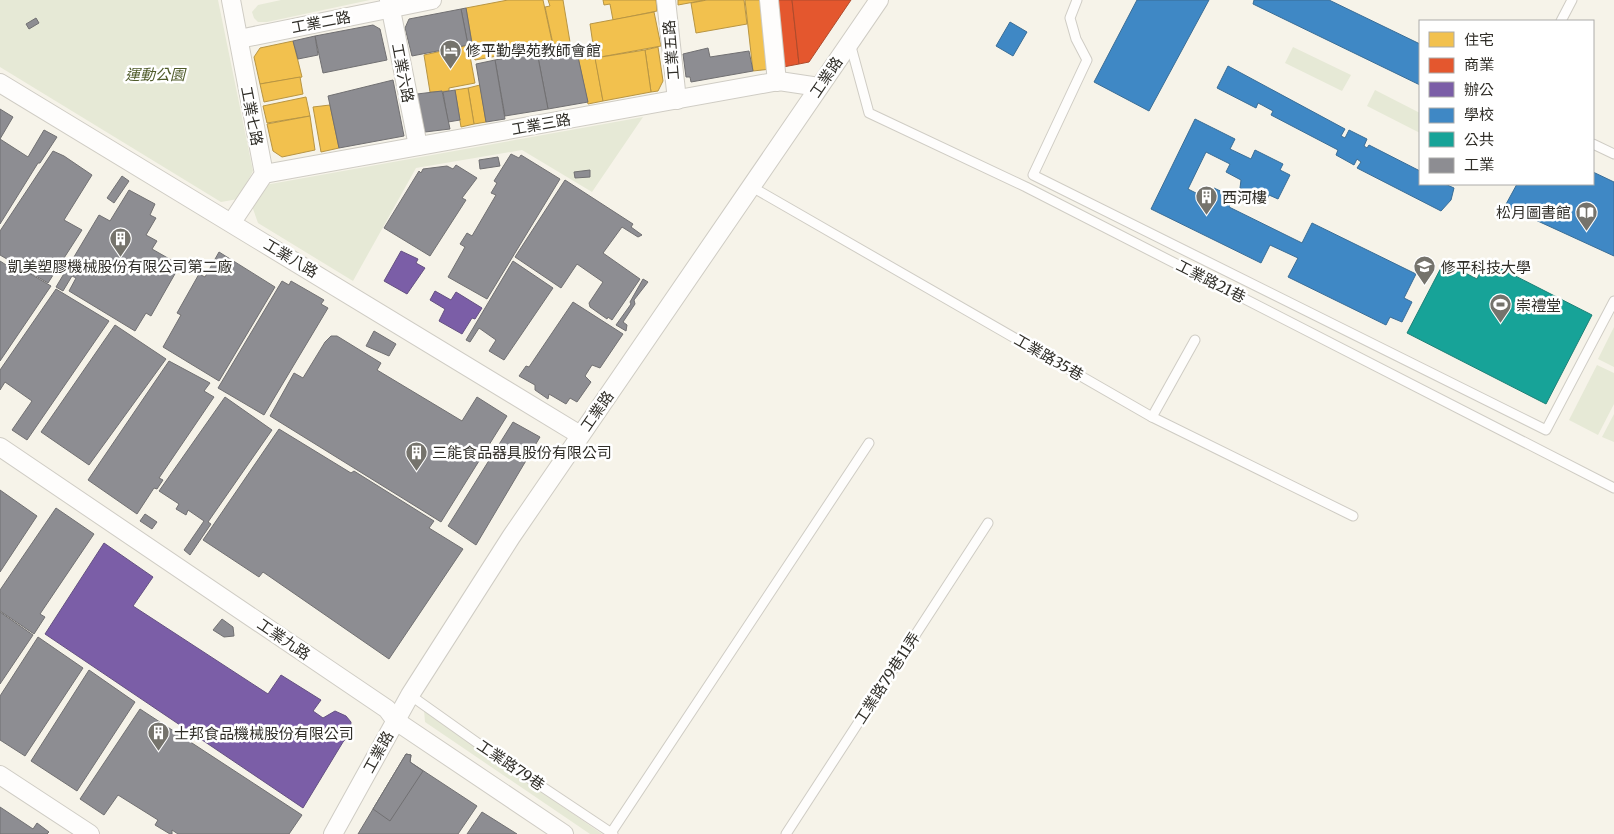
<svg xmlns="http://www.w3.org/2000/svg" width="1614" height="834" font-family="Merriweather,'Noto Sans TC',serif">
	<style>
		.green { fill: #e6e9d6 }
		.homes { fill: #f2c14e; stroke: #b89543 }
		.shops { fill: #e4572e; stroke: #ae4b2c }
		.offices { fill: #7b5ea7; stroke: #645081 }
		.schools { fill: #3f88c5; stroke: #3a6d96 }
		.public { fill: #17a398; stroke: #1e8076 }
		.industry { fill: #8d8d92; stroke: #717072 }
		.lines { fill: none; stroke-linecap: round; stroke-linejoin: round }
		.lane-casing { stroke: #cfccc4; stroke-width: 11 }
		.street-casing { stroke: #cfccc4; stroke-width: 20 }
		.lane { stroke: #fefdfc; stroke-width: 9 }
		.street { stroke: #fefdfc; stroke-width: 18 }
		.labels { text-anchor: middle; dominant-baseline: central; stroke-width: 5; stroke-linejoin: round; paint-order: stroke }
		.street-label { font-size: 15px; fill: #302e28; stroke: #fff }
		.poi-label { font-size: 15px; fill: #302e28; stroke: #fff; text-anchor: start }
		.park-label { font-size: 15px; font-style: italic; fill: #4f5b2a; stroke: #fff }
	</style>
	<rect width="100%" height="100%" fill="#f6f3e9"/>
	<!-- green -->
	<g class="green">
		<polygon points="0,0 218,0 253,171 238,199 221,202 0,67"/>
		<polygon points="281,0 370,0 267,22 258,22 254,18 252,12 258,5"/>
		<polygon points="1293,47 1351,75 1342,91 1285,63"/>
		<polygon points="1375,90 1420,113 1420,133 1367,106"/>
		<polygon points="643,117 592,192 522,150 416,168 353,281 258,223 252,206 265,185"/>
		<polygon points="1614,327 1614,367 1598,359"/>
		<polygon points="1597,365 1614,373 1614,404 1598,435 1569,420"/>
		<polygon points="1614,414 1614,442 1602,437"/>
		<polygon points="424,710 602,834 590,834 425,722"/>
	</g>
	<!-- homes -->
	<g class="homes">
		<polygon points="508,0 543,0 553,46 475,60 466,8"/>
		<polygon points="548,0 563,0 570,42 553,44 545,7 550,6"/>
		<polygon points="603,0 656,0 657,11 613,20 610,4 604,5"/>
		<polygon points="678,0 705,0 678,5"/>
		<polygon points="707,0 744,0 747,24 696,33 691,3"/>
		<polygon points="745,0 764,0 771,69 753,71"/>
		<polygon points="654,12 661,46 595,58 590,24"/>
		<polygon points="293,41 302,77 260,84 254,57 260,48"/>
		<polygon points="468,45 475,83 449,88 449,91 430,92 424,55"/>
		<polygon points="593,45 603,101 588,104 576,48"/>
		<polygon points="658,47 663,81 658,91 651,92 645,50"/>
		<polygon points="645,50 651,92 603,101 595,58"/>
		<polygon points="300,77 303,94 264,102 260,84"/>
		<polygon points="480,85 486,122 474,124 468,88"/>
		<polygon points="468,88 474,124 461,127 455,90"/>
		<polygon points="306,97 310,116 267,123 263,106"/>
		<polygon points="330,105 339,148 321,152 313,107"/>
		<polygon points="310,116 315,150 282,157 273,151 267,124"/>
	</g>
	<!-- shops -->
	<g class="shops">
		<polygon points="777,0 792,0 799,64 783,67"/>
		<polygon points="792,0 851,0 809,62 799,64"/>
	</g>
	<!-- offices -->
	<g class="offices">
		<polygon points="401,251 418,259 416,263 425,268 407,294 384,281"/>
		<polygon points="435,291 451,300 456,292 482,308 475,319 472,318 462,334 439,321 445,309 430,300"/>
		<polygon points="104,543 153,577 133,606 268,694 281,675 321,700 313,711 323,718 335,711 346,716 351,722 350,734 343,742 303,808 45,634"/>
	</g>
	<!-- schools -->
	<g class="schools">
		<polygon points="1137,0 1209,0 1149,111 1094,82"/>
		<polygon points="1254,0 1329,0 1420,44 1420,85 1253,4"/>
		<polygon points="1010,22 1027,32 1013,56 996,46"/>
		<polygon points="1228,66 1345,129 1341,136 1345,138 1349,130 1367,139 1364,146 1367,148 1369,145 1420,171 1420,184 1445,184 1454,188 1451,200 1441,211 1357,168 1361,162 1357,159 1354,165 1336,155 1338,150 1271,115 1273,111 1262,105 1258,103 1256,108 1217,88"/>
		<polygon points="1195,119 1235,139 1230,149 1251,159 1255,150 1283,164 1280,170 1290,175 1278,199 1269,195 1266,201 1240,188 1241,180 1226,172 1230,164 1206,152 1188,189 1208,199 1214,188 1233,197 1229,207 1302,243 1312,223 1416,274 1404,298 1412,302 1402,322 1390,317 1386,325 1288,277 1298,258 1270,245 1261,263 1151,209"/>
		<polygon points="1593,172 1614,182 1614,256 1505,206 1517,184 1593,184"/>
	</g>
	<!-- public -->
	<polygon class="public" points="1486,261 1592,315 1546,404 1407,333 1444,262 1477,279"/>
	<!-- industry -->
	<g class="industry">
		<polygon points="466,8 472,44 468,45 461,9"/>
		<polygon points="461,9 468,45 412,56 405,28 409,19"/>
		<polygon points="36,18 39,23 29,29 26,24"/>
		<polygon points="373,25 380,29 387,60 323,73 315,36"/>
		<polygon points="315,36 318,55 298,59 293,41"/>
		<polygon points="572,46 572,48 576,48 588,102 548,109 537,52"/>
		<polygon points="708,48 710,57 749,51 753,71 691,82 690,77 686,77 683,54"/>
		<polygon points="537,52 548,109 505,116 495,60"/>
		<polygon points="495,60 505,119 486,122 476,64"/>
		<polygon points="393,80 404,136 339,148 328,96"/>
		<polygon points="455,90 460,120 448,122 443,92"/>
		<polygon points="442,91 450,129 425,132 417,94"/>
		<polygon points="0,109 13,117 0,139 28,157 44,130 57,137 40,163 38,163 0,224"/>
		<polygon points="53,151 64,156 92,175 64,220 82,230 48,283 0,255 0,231"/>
		<polygon points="511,154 519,158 521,155 560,179 487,299 448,277 465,247 460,244 467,233 472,236 496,195 491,193 497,183 494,181"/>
		<polygon points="498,157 500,166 480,169 479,160"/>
		<polygon points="456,165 477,178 462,198 466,200 430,256 384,228 419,171 421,173 423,169 447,166 453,169"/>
		<polygon points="590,170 590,177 575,178 574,172"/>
		<polygon points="122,176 129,181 114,203 107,198"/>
		<polygon points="565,180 633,224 631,227 642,235 638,237 622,227 603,253 640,279 612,320 608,317 607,319 590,307 589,303 603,282 577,264 561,288 515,257"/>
		<polygon points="129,190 155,204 150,215 156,218 146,235 157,241 152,249 180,265 151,316 146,313 135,331 69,291 76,278 72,276 63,291 56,287 99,215 110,221"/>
		<polygon points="219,252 275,287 219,381 163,347 181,315 177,313 199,274 205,277"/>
		<polygon points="0,261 14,270 17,266 51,286 0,361"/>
		<polygon points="513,261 553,288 504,360 489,351 496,340 479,328 470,342 466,340"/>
		<polygon points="643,279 648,282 634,300 635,304 623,322 627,325 626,331 616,325 631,304 630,302"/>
		<polygon points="282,281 289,285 291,281 324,300 321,304 328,308 264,415 218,388"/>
		<polygon points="56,289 109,321 27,440 12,430 32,401 5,382 0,390 0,370"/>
		<polygon points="573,302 623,334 600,368 592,365 585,376 591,382 577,402 570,398 566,404 549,394 548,399 535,390 535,385 519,376 526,366 529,367"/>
		<polygon points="115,325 166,359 89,465 41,432"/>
		<polygon points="374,331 396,344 389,356 366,346"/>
		<polygon points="331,336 337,336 381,363 377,370 462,421 477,397 507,416 441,522 270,416 294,373 303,378 325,342"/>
		<polygon points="169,361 210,383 204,391 214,397 159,478 163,480 157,489 154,488 137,514 88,480"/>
		<polygon points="225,397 272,430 208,522 211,524 190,555 184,550 204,521 188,510 186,515 176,509 179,504 159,491"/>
		<polygon points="513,422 540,437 476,545 448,526"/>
		<polygon points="279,429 351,473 354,471 434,521 429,528 463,549 389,659 263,572 259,577 203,540"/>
		<polygon points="0,490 37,516 0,572"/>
		<polygon points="56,508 94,534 40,614 45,617 34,634 0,611 0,590"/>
		<polygon points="145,514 157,522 152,529 140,521"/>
		<polygon points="0,612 33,635 0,684"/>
		<polygon points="222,619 233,627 234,636 224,637 213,630"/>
		<polygon points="38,637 83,668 25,756 0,740 0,696"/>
		<polygon points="89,670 135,702 77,791 31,761"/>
		<polygon points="140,709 302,815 289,834 178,834 172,830 172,834 170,834 155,825 158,820 118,795 104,815 80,799"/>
		<polygon points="406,754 411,755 410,762 477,806 458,834 358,834"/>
		<polygon points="406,754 411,755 410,762 423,771 390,821 373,809"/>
		<polygon points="0,807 33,829 37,823 49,832 47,834 0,834"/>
		<polygon points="482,812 517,834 467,834"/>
	</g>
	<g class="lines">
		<defs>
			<g id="lane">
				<polyline points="1077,0 1070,18 1076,39 1087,60 1033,175 1546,430 1614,301"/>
				<polyline points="1561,21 1572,0"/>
				<polyline points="850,43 869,113 1026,187 1614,488"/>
				<polyline points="1593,144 1614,154"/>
				<polyline points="752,187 1152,417 1353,516"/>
				<polyline points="1152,417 1195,340"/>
				<polyline points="410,695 493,754 613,834"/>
				<polyline points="611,833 869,443"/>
				<polyline points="786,834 988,523"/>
			</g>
			<g id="street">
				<polyline points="231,0 264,174 232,222"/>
				<polyline points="389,0 418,146"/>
				<polyline points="666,0 677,100"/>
				<polyline points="769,0 777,82"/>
				<polyline points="239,39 432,0"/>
				<polyline points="0,83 580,435"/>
				<polyline points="264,174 779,81 819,87"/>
				<polyline points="0,447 387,709 396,721 564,834"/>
				<polyline points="0,775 90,834"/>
				<polyline points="333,834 410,695 511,537 879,0"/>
			</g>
		</defs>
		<!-- lane casing -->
		<use href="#lane" class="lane-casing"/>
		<!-- street casing -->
		<use href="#street" class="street-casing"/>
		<!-- lane -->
		<use href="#lane" class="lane"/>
		<!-- street -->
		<use href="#street" class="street"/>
	</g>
	<!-- icons -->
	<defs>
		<symbol id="hotel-pin" viewBox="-11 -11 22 30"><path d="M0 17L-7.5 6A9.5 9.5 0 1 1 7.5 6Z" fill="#75736c" stroke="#fff"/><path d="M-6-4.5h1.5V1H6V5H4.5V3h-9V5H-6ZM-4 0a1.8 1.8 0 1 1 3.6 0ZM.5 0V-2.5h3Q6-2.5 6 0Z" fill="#fff"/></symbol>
		<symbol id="building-pin" viewBox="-11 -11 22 30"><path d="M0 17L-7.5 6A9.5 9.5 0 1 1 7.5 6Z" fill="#75736c" stroke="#fff"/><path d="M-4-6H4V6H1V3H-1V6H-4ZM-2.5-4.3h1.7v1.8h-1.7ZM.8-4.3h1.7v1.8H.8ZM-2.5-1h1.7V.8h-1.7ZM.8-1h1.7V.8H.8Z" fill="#fff"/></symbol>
		<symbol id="library-pin" viewBox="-11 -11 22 30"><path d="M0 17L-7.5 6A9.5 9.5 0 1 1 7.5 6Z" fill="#75736c" stroke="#fff"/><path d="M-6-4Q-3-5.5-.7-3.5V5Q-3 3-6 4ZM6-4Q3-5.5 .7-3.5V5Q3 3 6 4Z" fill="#fff"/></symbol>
		<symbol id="university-pin" viewBox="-11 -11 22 30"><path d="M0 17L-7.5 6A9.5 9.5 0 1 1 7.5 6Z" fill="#75736c" stroke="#fff"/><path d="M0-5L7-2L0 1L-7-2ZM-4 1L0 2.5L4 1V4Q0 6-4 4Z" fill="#fff"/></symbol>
		<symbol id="stadium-pin" viewBox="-11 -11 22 30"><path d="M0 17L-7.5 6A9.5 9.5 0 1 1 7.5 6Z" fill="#75736c" stroke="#fff"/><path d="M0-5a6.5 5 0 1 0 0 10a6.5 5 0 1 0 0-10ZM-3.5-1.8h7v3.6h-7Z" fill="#fff"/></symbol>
	</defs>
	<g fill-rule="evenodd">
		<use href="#hotel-pin" x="438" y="38" width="25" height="34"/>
		<use href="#building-pin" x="1194" y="184" width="25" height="34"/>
		<use href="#library-pin" x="1574" y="200" width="25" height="34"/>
		<use href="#building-pin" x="108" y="226" width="25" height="34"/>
		<use href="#university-pin" x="1412" y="254" width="25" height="34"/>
		<use href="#stadium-pin" x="1488" y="292" width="25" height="34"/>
		<use href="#building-pin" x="404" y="440" width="25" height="34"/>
		<use href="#building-pin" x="146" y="720" width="25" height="34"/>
	</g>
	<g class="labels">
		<!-- street labels -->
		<g class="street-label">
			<text transform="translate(321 22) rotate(-11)">工業二路</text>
			<text transform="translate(671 50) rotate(-95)">工業五路</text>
			<text transform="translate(403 73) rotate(79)">工業六路</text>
			<text transform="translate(826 77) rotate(-56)">工業路</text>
			<text transform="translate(252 116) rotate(79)">工業七路</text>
			<text transform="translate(541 124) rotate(-10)">工業三路</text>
			<text transform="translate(291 258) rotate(31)">工業八路</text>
			<text transform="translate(1211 281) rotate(27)">工業路21巷</text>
			<text transform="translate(1049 357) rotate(30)">工業路35巷</text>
			<text transform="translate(597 411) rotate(-55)">工業路</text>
			<text transform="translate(284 639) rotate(34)">工業九路</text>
			<text transform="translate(887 678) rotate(-57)">工業路79巷11弄</text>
			<text transform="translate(378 752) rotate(-61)">工業路</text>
			<text transform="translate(511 765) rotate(34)">工業路79巷</text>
		</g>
		<!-- poi labels -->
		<g class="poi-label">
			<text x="466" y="50">修平勤學苑教師會館</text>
			<text x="1222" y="197">西河樓</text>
			<text x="1571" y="212" text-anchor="end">松月圖書館</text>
			<text x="120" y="266" text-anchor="middle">凱美塑膠機械股份有限公司第二廠</text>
			<text x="1441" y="267">修平科技大學</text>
			<text x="1516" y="305">崇禮堂</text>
			<text x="432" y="452">三能食品器具股份有限公司</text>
			<text x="174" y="733">士邦食品機械股份有限公司</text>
		</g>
		<!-- park labels -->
		<g class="park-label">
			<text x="155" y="74">運動公園</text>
		</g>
	</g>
	<!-- legend -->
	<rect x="1419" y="20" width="175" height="165" fill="#ffffff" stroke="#acaba9"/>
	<rect x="1429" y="32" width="25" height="15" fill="#f2c14e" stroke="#acaba9"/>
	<text x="1464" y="45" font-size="15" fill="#302e28">住宅</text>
	<rect x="1429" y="58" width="25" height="15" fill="#e4572e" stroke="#acaba9"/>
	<text x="1464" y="70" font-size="15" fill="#302e28">商業</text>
	<rect x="1429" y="82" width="25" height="15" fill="#7b5ea7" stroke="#acaba9"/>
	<text x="1464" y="95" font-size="15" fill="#302e28">辦公</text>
	<rect x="1429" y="108" width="25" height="15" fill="#3f88c5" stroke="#acaba9"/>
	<text x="1464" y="120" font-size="15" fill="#302e28">學校</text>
	<rect x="1429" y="132" width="25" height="15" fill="#17a398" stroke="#acaba9"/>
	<text x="1464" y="145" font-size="15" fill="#302e28">公共</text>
	<rect x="1429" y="158" width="25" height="15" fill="#8d8d92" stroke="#acaba9"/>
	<text x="1464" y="170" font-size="15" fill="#302e28">工業</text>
</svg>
